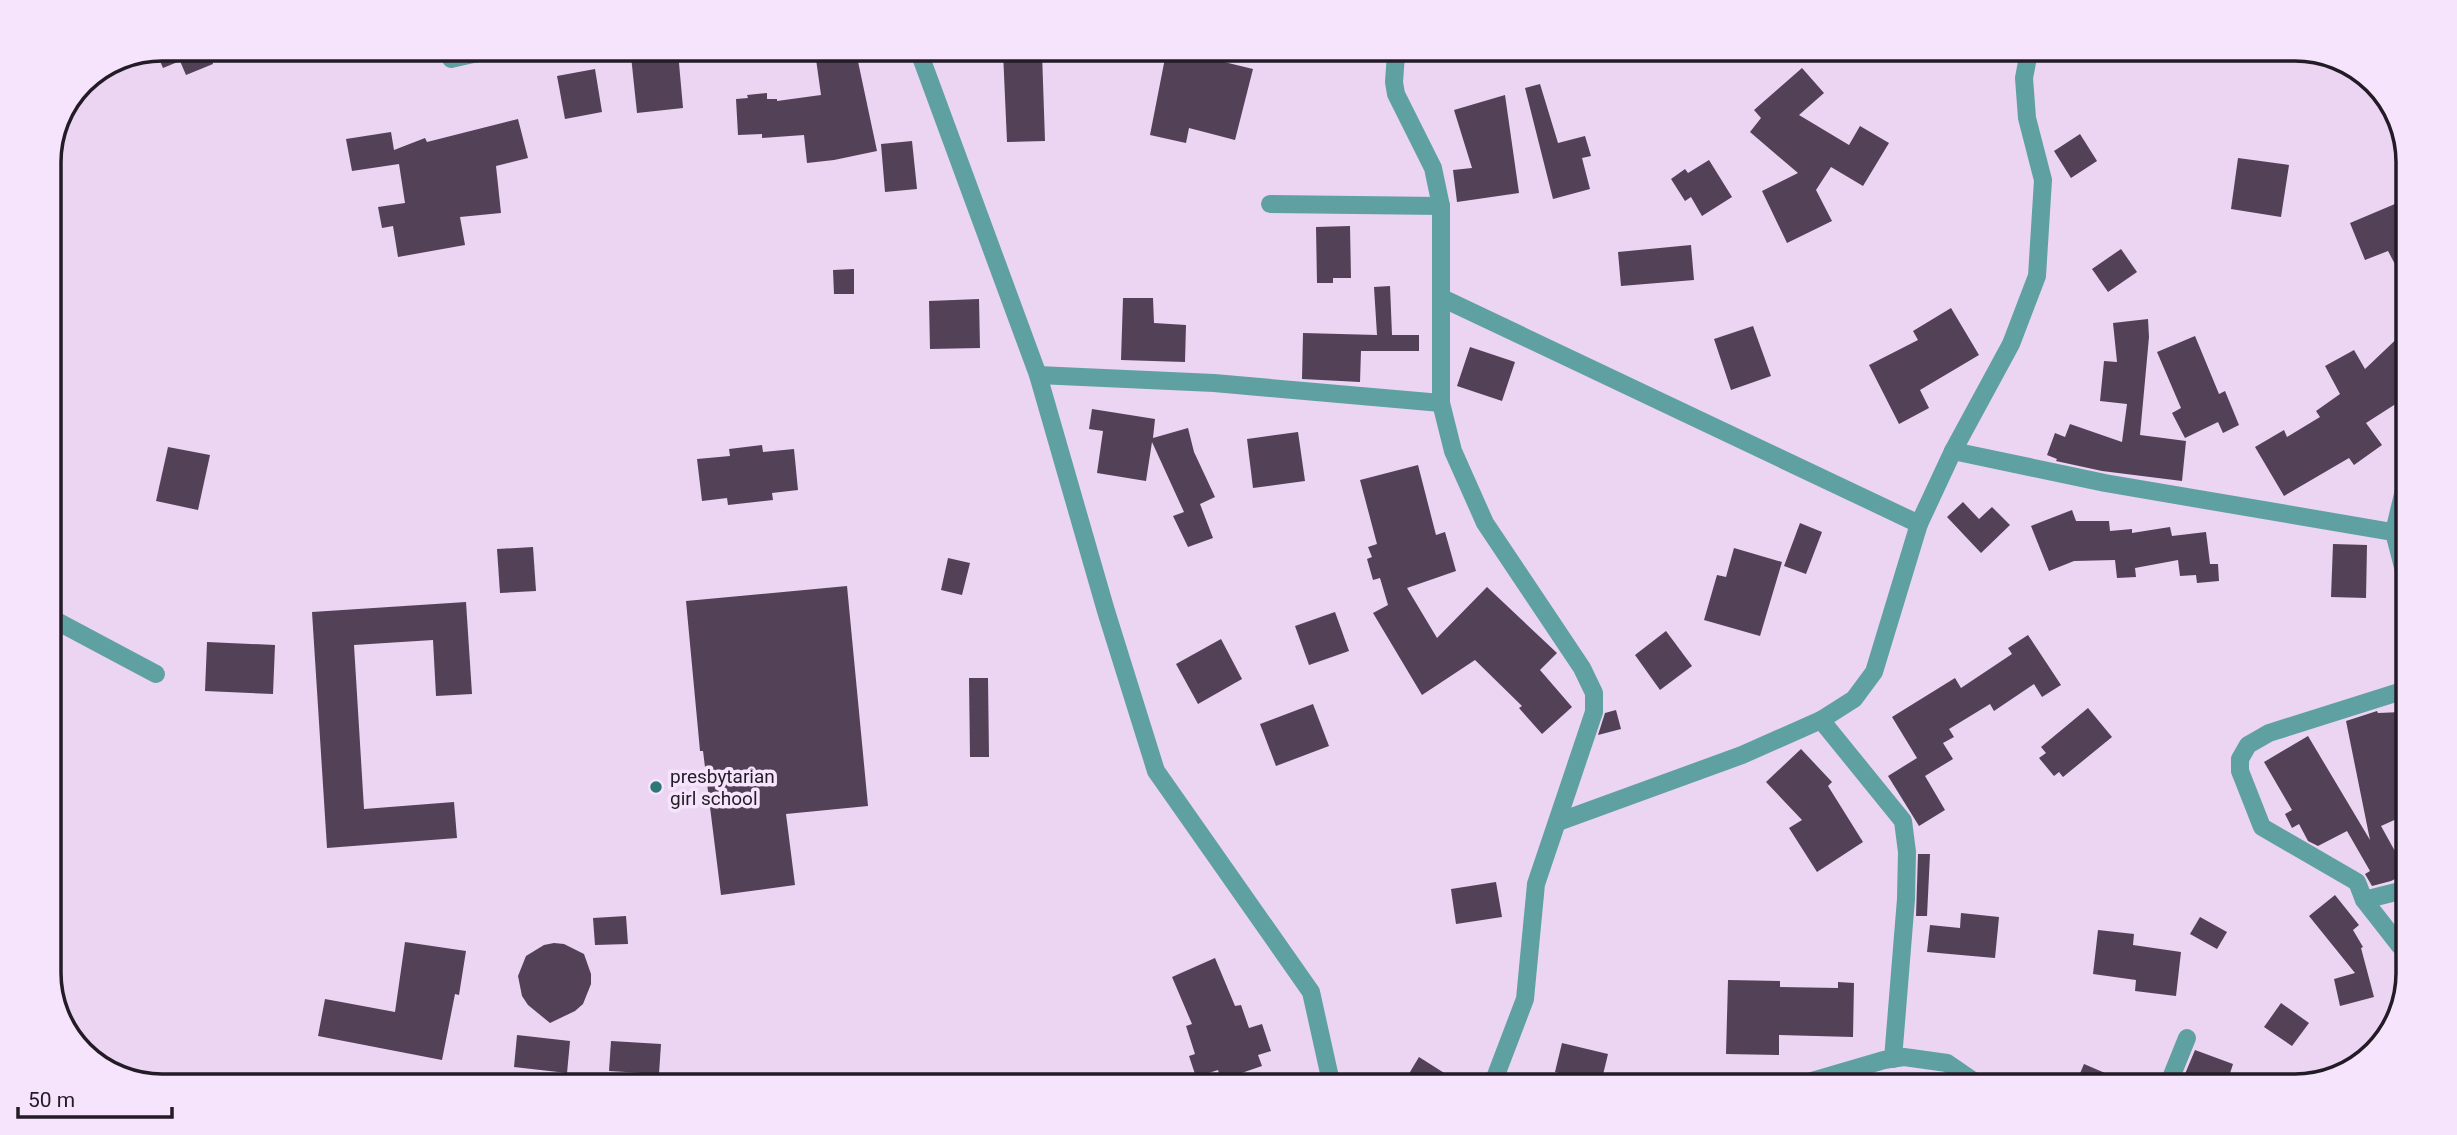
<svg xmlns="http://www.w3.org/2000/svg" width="2457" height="1135" font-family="Roboto,sans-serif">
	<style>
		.building { fill: #534158 }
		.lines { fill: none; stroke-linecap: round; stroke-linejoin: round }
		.street { stroke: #5fa1a3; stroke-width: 18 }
		.poi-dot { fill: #2d7779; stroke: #f6e4fc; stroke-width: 2.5 }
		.labels { text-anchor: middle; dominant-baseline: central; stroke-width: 7; stroke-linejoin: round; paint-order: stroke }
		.poi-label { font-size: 19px; fill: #231b26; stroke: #f6e4fc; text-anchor: start }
		.rim { fill: none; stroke: #231b26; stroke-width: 3.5 }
	</style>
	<rect width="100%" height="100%" fill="#ebd5f2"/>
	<!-- building -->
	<g class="building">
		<polygon points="163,49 209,49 213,64 186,75 180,61 163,68 156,52"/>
		<polygon points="678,52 683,108 637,113 631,56"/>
		<polygon points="815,52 856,52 877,151 834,160 807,163 804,135 762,138 762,134 738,135 736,99 748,98 747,95 767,93 767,99 777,99 777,101 821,95"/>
		<polygon points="1003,52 1042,53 1045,141 1007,142"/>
		<polygon points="1166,53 1221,53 1220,61 1253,69 1235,140 1189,128 1186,143 1150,135"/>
		<polygon points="1802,68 1824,93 1799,115 1849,145 1860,126 1889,143 1863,186 1831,167 1816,190 1832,221 1787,243 1762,191 1798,173 1750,132 1761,118 1754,110"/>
		<polygon points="595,69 602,112 565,119 557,76"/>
		<polygon points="1540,84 1558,143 1585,136 1591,156 1582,158 1590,189 1553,199 1525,88"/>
		<polygon points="1505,95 1519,193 1457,202 1453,170 1472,168 1454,110"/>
		<polygon points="518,119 528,158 496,166 501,213 460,217 465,245 398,257 393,226 382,228 378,207 405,203 399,164 352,171 346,139 391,132 394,150 425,138 427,142"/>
		<polygon points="2080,134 2097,161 2071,178 2054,151"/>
		<polygon points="912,141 917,189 885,192 881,144"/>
		<polygon points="2238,158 2289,165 2281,217 2231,209"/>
		<polygon points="1709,160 1732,197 1702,216 1691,197 1685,201 1671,179 1685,169 1688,173"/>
		<polygon points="2402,201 2407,214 2406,285 2388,251 2365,260 2350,223"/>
		<polygon points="1350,226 1351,278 1333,278 1333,283 1317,283 1316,227"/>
		<polygon points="1691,245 1694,280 1621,286 1618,252"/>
		<polygon points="2121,249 2137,272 2108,292 2092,269"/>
		<polygon points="854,269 854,294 834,294 833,270"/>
		<polygon points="1390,286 1392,335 1419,335 1419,351 1361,351 1360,382 1302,379 1303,333 1377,335 1374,287"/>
		<polygon points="1123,298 1153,298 1154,323 1186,325 1185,362 1121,360"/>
		<polygon points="979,299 980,348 930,349 929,301"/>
		<polygon points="1951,308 1979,355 1920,390 1929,408 1899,424 1869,365 1918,340 1913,331"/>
		<polygon points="2148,319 2149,337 2140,435 2186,441 2182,481 2102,471 2056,461 2057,459 2047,455 2055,433 2065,437 2070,424 2122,442 2127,404 2100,401 2104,361 2117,362 2113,323"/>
		<polygon points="1753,326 1771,376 1731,390 1714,339"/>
		<polygon points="2406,330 2405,398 2366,423 2382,445 2354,465 2349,458 2284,496 2255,447 2284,430 2287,437 2320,417 2316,411 2340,394 2325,366 2354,350 2365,369"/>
		<polygon points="2195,336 2219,394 2225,391 2239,425 2223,433 2218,422 2185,438 2172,413 2181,408 2157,352"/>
		<polygon points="1470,347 1515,362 1502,401 1457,386"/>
		<polygon points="1092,409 1155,419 1153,438 1188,428 1194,452 1215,497 1200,504 1213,538 1188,547 1173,516 1184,512 1152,442 1146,481 1097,473 1103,431 1089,429"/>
		<polygon points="1298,432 1305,481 1253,488 1247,439"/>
		<polygon points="762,445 763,452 794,449 798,490 772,493 773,500 728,505 727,498 702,501 697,459 730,456 729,449"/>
		<polygon points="168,447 210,455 198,510 156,501"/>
		<polygon points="1418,465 1436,535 1445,532 1456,571 1407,588 1437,638 1487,587 1557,653 1540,670 1572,707 1542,734 1519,708 1522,706 1475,660 1422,695 1373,613 1388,605 1380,578 1373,580 1367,559 1372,557 1368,547 1377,544 1360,480"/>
		<polygon points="1963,502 1979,519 1992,507 2010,525 1981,553 1947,517"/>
		<polygon points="2072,510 2076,521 2109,521 2110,531 2132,529 2132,533 2170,527 2172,536 2206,532 2210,564 2218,564 2219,581 2197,583 2196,575 2180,576 2178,560 2135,568 2136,577 2117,578 2115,560 2074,561 2049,571 2031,526"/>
		<polygon points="1800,523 1822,532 1806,574 1784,566"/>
		<polygon points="2333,544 2367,545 2366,598 2331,597"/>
		<polygon points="533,547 536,591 500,593 497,549"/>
		<polygon points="1734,548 1782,562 1760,636 1704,620 1717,575 1726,577"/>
		<polygon points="948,558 970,563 962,595 941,590"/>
		<polygon points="847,586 868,806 786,814 795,885 721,895 703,751 700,751 686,601"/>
		<polygon points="466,602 472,694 436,696 433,640 354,645 364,809 454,802 457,838 327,848 312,612"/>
		<polygon points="1335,612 1349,651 1309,665 1295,626"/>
		<polygon points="1666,631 1692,666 1660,690 1635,655"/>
		<polygon points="2028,635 2061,685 2042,697 2034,684 1994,711 1990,704 1949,729 1954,737 1943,743 1953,759 1925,776 1945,810 1919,826 1888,776 1917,758 1892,717 1955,678 1961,688 2012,654 2008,648"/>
		<polygon points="1221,639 1242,679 1198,704 1176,664"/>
		<polygon points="207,642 275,645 273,694 205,691"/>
		<polygon points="969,678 988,678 989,757 970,757"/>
		<polygon points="1313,704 1329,746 1276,766 1260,724"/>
		<polygon points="2088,708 2112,737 2063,777 2059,772 2054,776 2039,758 2046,753 2041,747"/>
		<polygon points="1616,710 1621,729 1598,735 1605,713"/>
		<polygon points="2377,711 2378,713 2402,712 2402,748 2396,748 2401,791 2401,817 2381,826 2401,862 2401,876 2391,881 2372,886 2365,874 2370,871 2347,831 2318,846 2308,841 2299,824 2292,828 2285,814 2292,810 2264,762 2308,736 2370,840 2346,721"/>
		<polygon points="1801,749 1832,782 1828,786 1863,842 1817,872 1789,828 1802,820 1766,782"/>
		<polygon points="1918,854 1930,854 1927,916 1916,916"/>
		<polygon points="1496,882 1502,917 1456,924 1451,889"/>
		<polygon points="2335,895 2359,925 2353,930 2363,947 2361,948 2374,997 2340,1006 2334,979 2355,973 2309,916"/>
		<polygon points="1961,913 1999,917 1995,958 1927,952 1930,925 1960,928"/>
		<polygon points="626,916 628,944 595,945 593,918"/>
		<polygon points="2200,917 2227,932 2217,949 2190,934"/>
		<polygon points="2098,930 2134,934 2133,945 2181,952 2176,996 2135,991 2136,980 2093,974"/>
		<polygon points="405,942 466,951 459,995 455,994 442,1060 318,1036 325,999 395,1012"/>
		<polygon points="554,943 564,944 584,954 591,974 591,984 583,1004 575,1011 550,1023 528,1005 522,996 518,976 526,956 544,945"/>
		<polygon points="1215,958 1235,1006 1241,1005 1249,1028 1262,1024 1271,1051 1258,1055 1262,1066 1221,1080 1218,1070 1196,1077 1189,1056 1195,1054 1186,1026 1192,1024 1172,977"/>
		<polygon points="1728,980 1780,981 1780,987 1838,988 1838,982 1854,983 1853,1037 1779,1035 1779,1055 1726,1054"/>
		<polygon points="2281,1003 2309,1023 2292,1046 2264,1027"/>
		<polygon points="517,1035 570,1041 567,1073 514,1067"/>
		<polygon points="611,1041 661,1044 659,1074 609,1071"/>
		<polygon points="1562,1043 1608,1054 1601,1083 1555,1072"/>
		<polygon points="2195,1050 2233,1064 2226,1086 2180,1086"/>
		<polygon points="1419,1057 1460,1083 1404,1082"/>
		<polygon points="2084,1064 2133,1085 2075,1085"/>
	</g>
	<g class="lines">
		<!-- street -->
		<g class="street">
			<polyline points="919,52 1038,375 1106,611 1156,771 1311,992 1331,1082"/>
			<polyline points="1396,54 1394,82 1396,94 1433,168 1441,206 1441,403 1453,451 1485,523 1582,668 1594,693 1594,712 1536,884 1525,999 1493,1083"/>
			<polyline points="451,59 491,50"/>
			<polyline points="1270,204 1441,206"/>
			<polyline points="1442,298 1919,524"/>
			<polyline points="1038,375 1214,383 1441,403"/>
			<polyline points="1953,451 2105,483 2404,534"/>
			<polyline points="2404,571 2394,532 2404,490"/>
			<polyline points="49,617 156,674"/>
			<polyline points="1821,720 1903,821 1907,852 1906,899 1893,1059"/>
			<polyline points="1558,822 1742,755 1821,720 1854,699 1874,672 1919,524 1953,451 2011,344 2037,276 2043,180 2027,118 2024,78 2028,57"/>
			<polyline points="2364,900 2400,891"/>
			<polyline points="2400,946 2364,900 2357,882 2262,827 2240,771 2240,759 2248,745 2269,733 2402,691"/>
			<polyline points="1802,1084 1884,1060 1904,1057 1947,1063 1979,1085"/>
			<polyline points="2168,1085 2187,1038"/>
		</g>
	</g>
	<!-- markers -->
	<circle class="poi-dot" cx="656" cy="787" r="7"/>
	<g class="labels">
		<!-- poi labels -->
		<g class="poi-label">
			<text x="670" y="776">presbytarian<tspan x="670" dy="22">girl school</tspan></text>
		</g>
	</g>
	<!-- crop -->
	<path d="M0 0H2457V1135H0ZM162 61H2295A101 101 0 0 1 2396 162V973A101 101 0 0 1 2295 1074H162A101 101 0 0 1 61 973V162A101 101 0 0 1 162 61Z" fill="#f6e4fc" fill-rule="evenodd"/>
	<path class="rim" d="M162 61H2295A101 101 0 0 1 2396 162V973A101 101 0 0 1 2295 1074H162A101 101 0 0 1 61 973V162A101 101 0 0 1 162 61Z"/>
	<!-- scale -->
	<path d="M18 1107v10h154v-10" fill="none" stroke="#231b26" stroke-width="3.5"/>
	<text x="28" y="1107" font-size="21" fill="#231b26" stroke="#f6e4fc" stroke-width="5" paint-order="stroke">50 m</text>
</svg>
